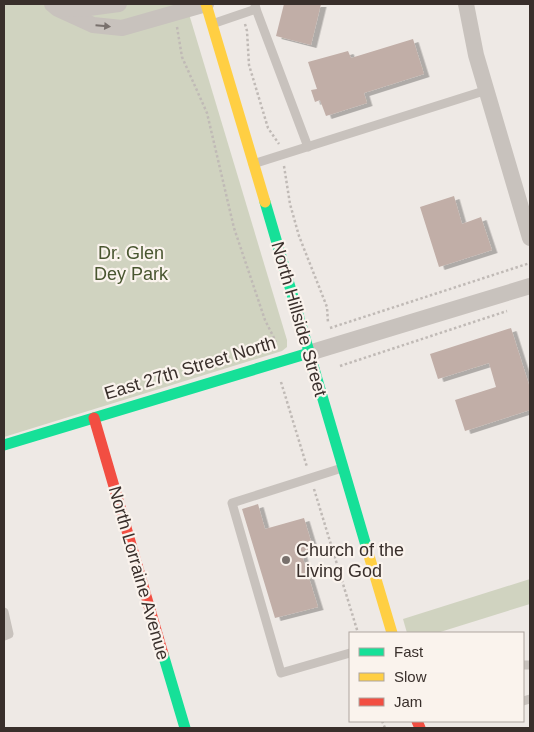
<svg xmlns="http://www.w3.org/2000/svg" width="534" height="732" font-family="Helvetica,sans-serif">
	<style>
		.green { fill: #d0d3c0 }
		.building { fill: #c1aea7; filter: url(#shadow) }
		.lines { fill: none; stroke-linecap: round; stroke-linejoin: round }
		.path { stroke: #c0bab6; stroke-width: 2.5; stroke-dasharray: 2.5 2.5; stroke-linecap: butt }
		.lane { stroke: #c8c2bd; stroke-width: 9 }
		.street { stroke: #c8c2bd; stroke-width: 16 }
		.fast { stroke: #16e098; stroke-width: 11 }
		.slow { stroke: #ffcf43; stroke-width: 11 }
		.jam { stroke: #f24e42; stroke-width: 11 }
		.oneway { fill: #79716d }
		.poi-dot { fill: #78706c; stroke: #faf3ed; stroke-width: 2 }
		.labels { text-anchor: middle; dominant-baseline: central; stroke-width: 4.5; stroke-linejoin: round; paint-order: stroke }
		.park-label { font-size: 18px; fill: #495630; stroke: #faf3ed }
		.street-label { font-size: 18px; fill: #392f2b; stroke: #faf3ed }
		.poi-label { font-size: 18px; fill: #392f2b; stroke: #faf3ed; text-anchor: start }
	</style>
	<defs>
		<filter id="shadow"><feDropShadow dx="5.5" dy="3" stdDeviation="0" flood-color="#0004"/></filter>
	</defs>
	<rect width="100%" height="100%" fill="#eee9e5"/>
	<!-- green -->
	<g class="green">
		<polygon points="4,4 186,4 287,340 287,347 282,351 4,437"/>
		<polygon points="530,579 530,604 437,633 407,633 403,619"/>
	</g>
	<!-- building -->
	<g class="building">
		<polygon points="284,4 321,4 311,45 276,36"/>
		<polygon points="413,39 424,74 364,93 367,103 326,116 320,100 315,102 311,90 317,89 308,62 348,51 351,58"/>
		<polygon points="454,196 462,224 481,217 492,250 439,267 420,207"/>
		<polygon points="511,328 530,388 530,410 465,431 455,400 496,387 489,363 438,379 430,354"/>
		<polygon points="258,504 265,529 304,518 313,548 301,552 318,607 275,618 242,509"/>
	</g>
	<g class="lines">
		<!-- path -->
		<g class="path">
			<polyline points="245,24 247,31 249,65 268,128 279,144"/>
			<polyline points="177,27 182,57 207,113 234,228 265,320 276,342"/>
			<polyline points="284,166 290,204 299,236 327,307 328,323"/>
			<polyline points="330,328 530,263"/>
			<polyline points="340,366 507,311"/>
			<polyline points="281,382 307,467"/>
			<polyline points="314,489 358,633"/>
			<polyline points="382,721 385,728"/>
		</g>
		<!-- lane -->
		<g class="lane">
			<polyline points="255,4 256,9 308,147"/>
			<polyline points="212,24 256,9"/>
			<polyline points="253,164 487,90"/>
			<polyline points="342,468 232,503 281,673 350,653"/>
			<polyline points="4,612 9,634 4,636"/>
			<polyline points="523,665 530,665"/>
			<polyline points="523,701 530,699"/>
		</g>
		<!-- street -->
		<g class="street">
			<polyline points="52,4 58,9 93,25 122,28 206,4"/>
			<polyline points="466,4 476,55 530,238"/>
			<polyline points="63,9 89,8 119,4"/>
			<polyline points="309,353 530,286"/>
		</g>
		<!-- fast -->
		<g class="fast">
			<polyline points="265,202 367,549"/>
			<polyline points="4,445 309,353"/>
			<polyline points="163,654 185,728"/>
		</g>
		<!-- slow -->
		<g class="slow">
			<polyline points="206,4 265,202"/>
			<polyline points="367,549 392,633"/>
		</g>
		<!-- jam -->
		<g class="jam">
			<polyline points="94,418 163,654"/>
			<polyline points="417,721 420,728"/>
		</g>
	</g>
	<!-- one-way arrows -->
	<defs><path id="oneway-solid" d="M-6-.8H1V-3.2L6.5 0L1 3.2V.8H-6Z" transform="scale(1.25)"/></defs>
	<use class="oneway" href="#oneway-solid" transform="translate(103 26) rotate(5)"/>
	<!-- markers -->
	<circle class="poi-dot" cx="286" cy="560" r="5"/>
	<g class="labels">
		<!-- park labels -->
		<g class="park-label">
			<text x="131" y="253">Dr. Glen<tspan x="131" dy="21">Dey Park</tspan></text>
		</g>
		<!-- street labels -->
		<g class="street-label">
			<text transform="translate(299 319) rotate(74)">North Hillside Street</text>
			<text transform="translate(190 368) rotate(-17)">East 27th Street North</text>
			<text transform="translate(139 573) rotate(74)">North Lorraine Avenue</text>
		</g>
		<!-- poi labels -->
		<g class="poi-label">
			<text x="296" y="550">Church of the<tspan x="296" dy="21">Living God</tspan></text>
		</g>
	</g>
	<!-- border -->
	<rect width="534" height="732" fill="none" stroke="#392f2b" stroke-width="10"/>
	<!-- legend -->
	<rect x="349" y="632" width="175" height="90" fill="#faf3ed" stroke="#ada59f"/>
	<rect x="359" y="648" width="25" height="8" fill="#16e098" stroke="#ada59f"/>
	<text x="394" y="657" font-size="15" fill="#392f2b">Fast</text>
	<rect x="359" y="673" width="25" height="8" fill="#ffcf43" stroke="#ada59f"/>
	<text x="394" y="682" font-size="15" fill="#392f2b">Slow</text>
	<rect x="359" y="698" width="25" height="8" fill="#f24e42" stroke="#ada59f"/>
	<text x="394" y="707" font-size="15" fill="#392f2b">Jam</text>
</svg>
